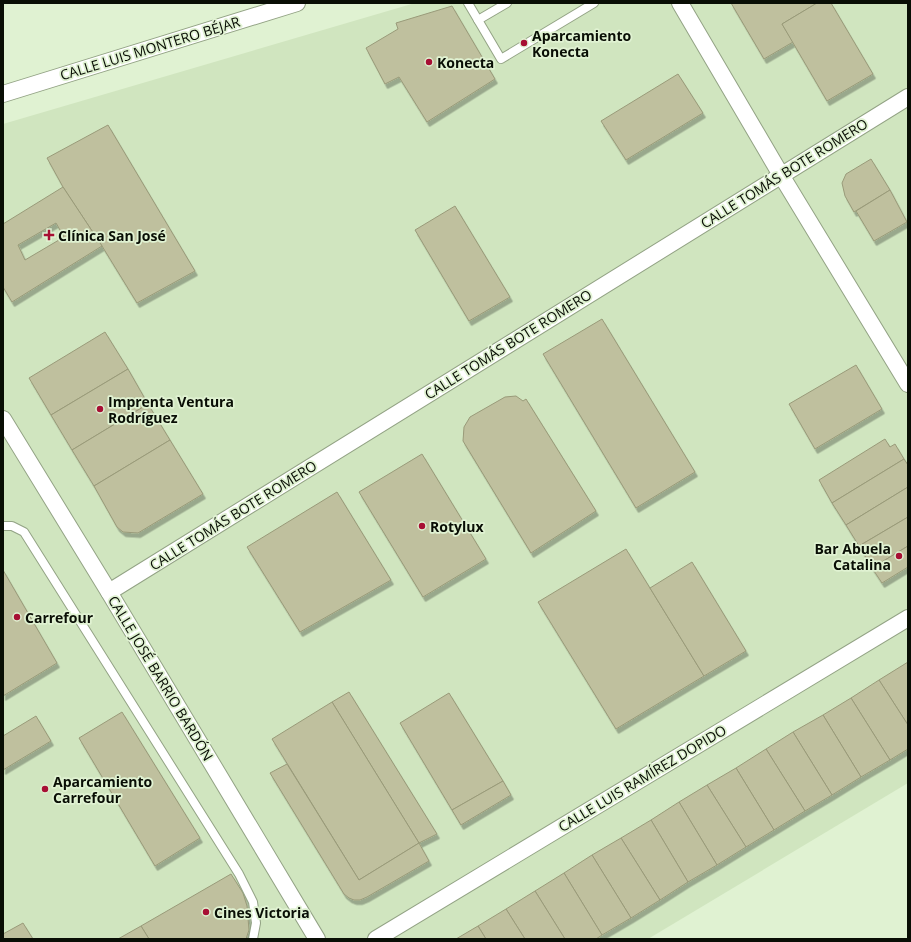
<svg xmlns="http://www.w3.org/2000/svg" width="911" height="942" font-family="'Open Sans',sans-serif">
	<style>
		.built { fill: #d0e5bf }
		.building { fill: #bfc09e; stroke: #999a79; fill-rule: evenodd; filter: url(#shadow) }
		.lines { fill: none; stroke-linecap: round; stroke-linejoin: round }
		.lane-casing { stroke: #93a385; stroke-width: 10 }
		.street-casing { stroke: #93a385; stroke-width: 18 }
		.lane { stroke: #fff; stroke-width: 8 }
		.street { stroke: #fff; stroke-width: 16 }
		.poi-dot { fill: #a70f34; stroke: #e0f2d2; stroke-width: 1.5 }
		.labels { text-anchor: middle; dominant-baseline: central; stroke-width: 3.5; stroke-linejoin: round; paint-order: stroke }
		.poi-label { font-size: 14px; font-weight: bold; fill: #090e05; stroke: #e0f2d2; text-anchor: start }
		.street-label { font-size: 14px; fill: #090e05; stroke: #e0f2d2 }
	</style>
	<defs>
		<filter id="shadow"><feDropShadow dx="2.5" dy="4.5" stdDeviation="0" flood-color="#0004"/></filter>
	</defs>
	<rect width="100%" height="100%" fill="#e0f2d2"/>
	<!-- built -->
	<polygon class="built" points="415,3 908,3 908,783 648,939 3,939 3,124"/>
	<!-- building -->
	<g class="building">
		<polygon points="731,3 817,3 782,24 793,42 764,59"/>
		<polygon points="817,3 831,3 873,74 827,101 782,24"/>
		<polygon points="452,6 495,79 427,122 399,77 385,84 366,48 398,29 396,23"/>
		<polygon points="678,74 703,113 626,160 601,121"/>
		<polygon points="108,125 195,271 137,303 102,246 63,187 47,158"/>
		<polygon points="871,159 890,190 854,212 845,196 842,183 846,174"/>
		<path d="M63,187L102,246L12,302L3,287V224ZM56,223L64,237L25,260L18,245Z"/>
		<polygon points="890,190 907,222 874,241 856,211"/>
		<polygon points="455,206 510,297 469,321 415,230"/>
		<polygon points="602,319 695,472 636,508 543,354"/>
		<polygon points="105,332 128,369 51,415 29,378"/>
		<polygon points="856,365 882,409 815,449 789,404"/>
		<polygon points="128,369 148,404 72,450 51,415"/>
		<polygon points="516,396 523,401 526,399 596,511 531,553 463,441 464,427 470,417 505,397"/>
		<polygon points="148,404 170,440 94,486 72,450"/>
		<polygon points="885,439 890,447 895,444 904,459 832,503 819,480"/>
		<polygon points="170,440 203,494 138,533 123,532 117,527 94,486"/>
		<polygon points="422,454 486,559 423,597 359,492"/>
		<polygon points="904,459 908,465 908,487 846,525 832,503"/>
		<polygon points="908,487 908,517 859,546 846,525"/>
		<polygon points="337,492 391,580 300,632 247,547"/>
		<polygon points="908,517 908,546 872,568 859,546"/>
		<polygon points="908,546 908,567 882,583 872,568"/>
		<polygon points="626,549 704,676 616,729 538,602"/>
		<polygon points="692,562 746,651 704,676 650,588"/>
		<polygon points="3,570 57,663 3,696"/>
		<polygon points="908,662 908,725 879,680"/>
		<polygon points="879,680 908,725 908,749 890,760 851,698"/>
		<polygon points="349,692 437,834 419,843 332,702"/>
		<polygon points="449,693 503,781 452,810 400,723"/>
		<polygon points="851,698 890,760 861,777 823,715"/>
		<polygon points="332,702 419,843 359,880 272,739"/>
		<polygon points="122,712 200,838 155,866 79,738"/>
		<polygon points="823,715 861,777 832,795 793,732"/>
		<polygon points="36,716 51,741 3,770 3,736"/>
		<polygon points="793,732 832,795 805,811 766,749"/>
		<polygon points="766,749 805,811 774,830 736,768"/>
		<polygon points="287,764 359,880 419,843 429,861 367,897 360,900 354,900 349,898 344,894 270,773"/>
		<polygon points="736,768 774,830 746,847 707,785"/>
		<polygon points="503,781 511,795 461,825 452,810"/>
		<polygon points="707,785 746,847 717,865 679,802"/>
		<polygon points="679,802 717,865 688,882 651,820"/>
		<polygon points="651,820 688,882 660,900 621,838"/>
		<polygon points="621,838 660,900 631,918 592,855"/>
		<polygon points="592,855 631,918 602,935 564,873"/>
		<polygon points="564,873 602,935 596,939 565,939 535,891"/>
		<polygon points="231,874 243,893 247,906 249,930 246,939 149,939 141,926"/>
		<polygon points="535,891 565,939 525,939 506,909"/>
		<polygon points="506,909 525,939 486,939 478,926"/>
		<polygon points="23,923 33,939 3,939 3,934"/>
		<polygon points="141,926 149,939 118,939"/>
		<polygon points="478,926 486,939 456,939"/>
	</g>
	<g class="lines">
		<defs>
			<g id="lane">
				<polyline points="468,3 501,59 594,3"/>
				<polyline points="478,20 507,3"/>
				<polyline points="3,526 12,526 24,532 239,874 253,902 256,923 253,939"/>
			</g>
			<g id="street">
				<polyline points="680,3 781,175 908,384"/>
				<polyline points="3,94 297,3"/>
				<polyline points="3,419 109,592 317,939"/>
				<polyline points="109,592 908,97"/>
				<polyline points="376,939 908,618"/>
			</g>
		</defs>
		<!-- lane casing -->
		<use href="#lane" class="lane-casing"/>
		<!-- street casing -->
		<use href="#street" class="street-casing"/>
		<!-- lane -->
		<use href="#lane" class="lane"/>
		<!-- street -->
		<use href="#street" class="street"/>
	</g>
	<!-- markers -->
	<g class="poi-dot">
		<circle cx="524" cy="43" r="4"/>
		<circle cx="429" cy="62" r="4"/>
		<path d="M47 229h4v4h4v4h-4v4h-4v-4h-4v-4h4z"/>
		<circle cx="100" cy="409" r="4"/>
		<circle cx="422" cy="526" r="4"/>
		<circle cx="899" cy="556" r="4"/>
		<circle cx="17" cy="617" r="4"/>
		<circle cx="45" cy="789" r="4"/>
		<circle cx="206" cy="912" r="4"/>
	</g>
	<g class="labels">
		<!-- poi labels -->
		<g class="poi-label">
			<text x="532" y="35">Aparcamiento<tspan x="532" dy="16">Konecta</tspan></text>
			<text x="437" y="62">Konecta</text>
			<text x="58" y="235">Clínica San José</text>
			<text x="108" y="401">Imprenta Ventura<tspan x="108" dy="16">Rodríguez</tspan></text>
			<text x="430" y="526">Rotylux</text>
			<text x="891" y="548" text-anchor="end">Bar Abuela<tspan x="891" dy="16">Catalina</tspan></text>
			<text x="25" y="617">Carrefour</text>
			<text x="53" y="781">Aparcamiento<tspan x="53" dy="16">Carrefour</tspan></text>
			<text x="214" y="912">Cines Victoria</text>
		</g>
		<!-- street labels -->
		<g class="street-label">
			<text transform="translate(150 48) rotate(-17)">CALLE LUIS MONTERO BÉJAR</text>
			<text transform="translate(784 173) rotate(-32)">CALLE TOMÁS BOTE ROMERO</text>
			<text transform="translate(508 344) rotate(-32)">CALLE TOMÁS BOTE ROMERO</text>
			<text transform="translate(233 515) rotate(-32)">CALLE TOMÁS BOTE ROMERO</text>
			<text transform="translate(161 678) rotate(59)">CALLE JOSÉ BARRIO BARDÓN</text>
			<text transform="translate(642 778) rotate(-31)">CALLE LUIS RAMÍREZ DOPIDO</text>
		</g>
	</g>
	<!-- border -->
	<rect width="911" height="942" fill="none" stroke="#090e05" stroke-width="8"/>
</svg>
